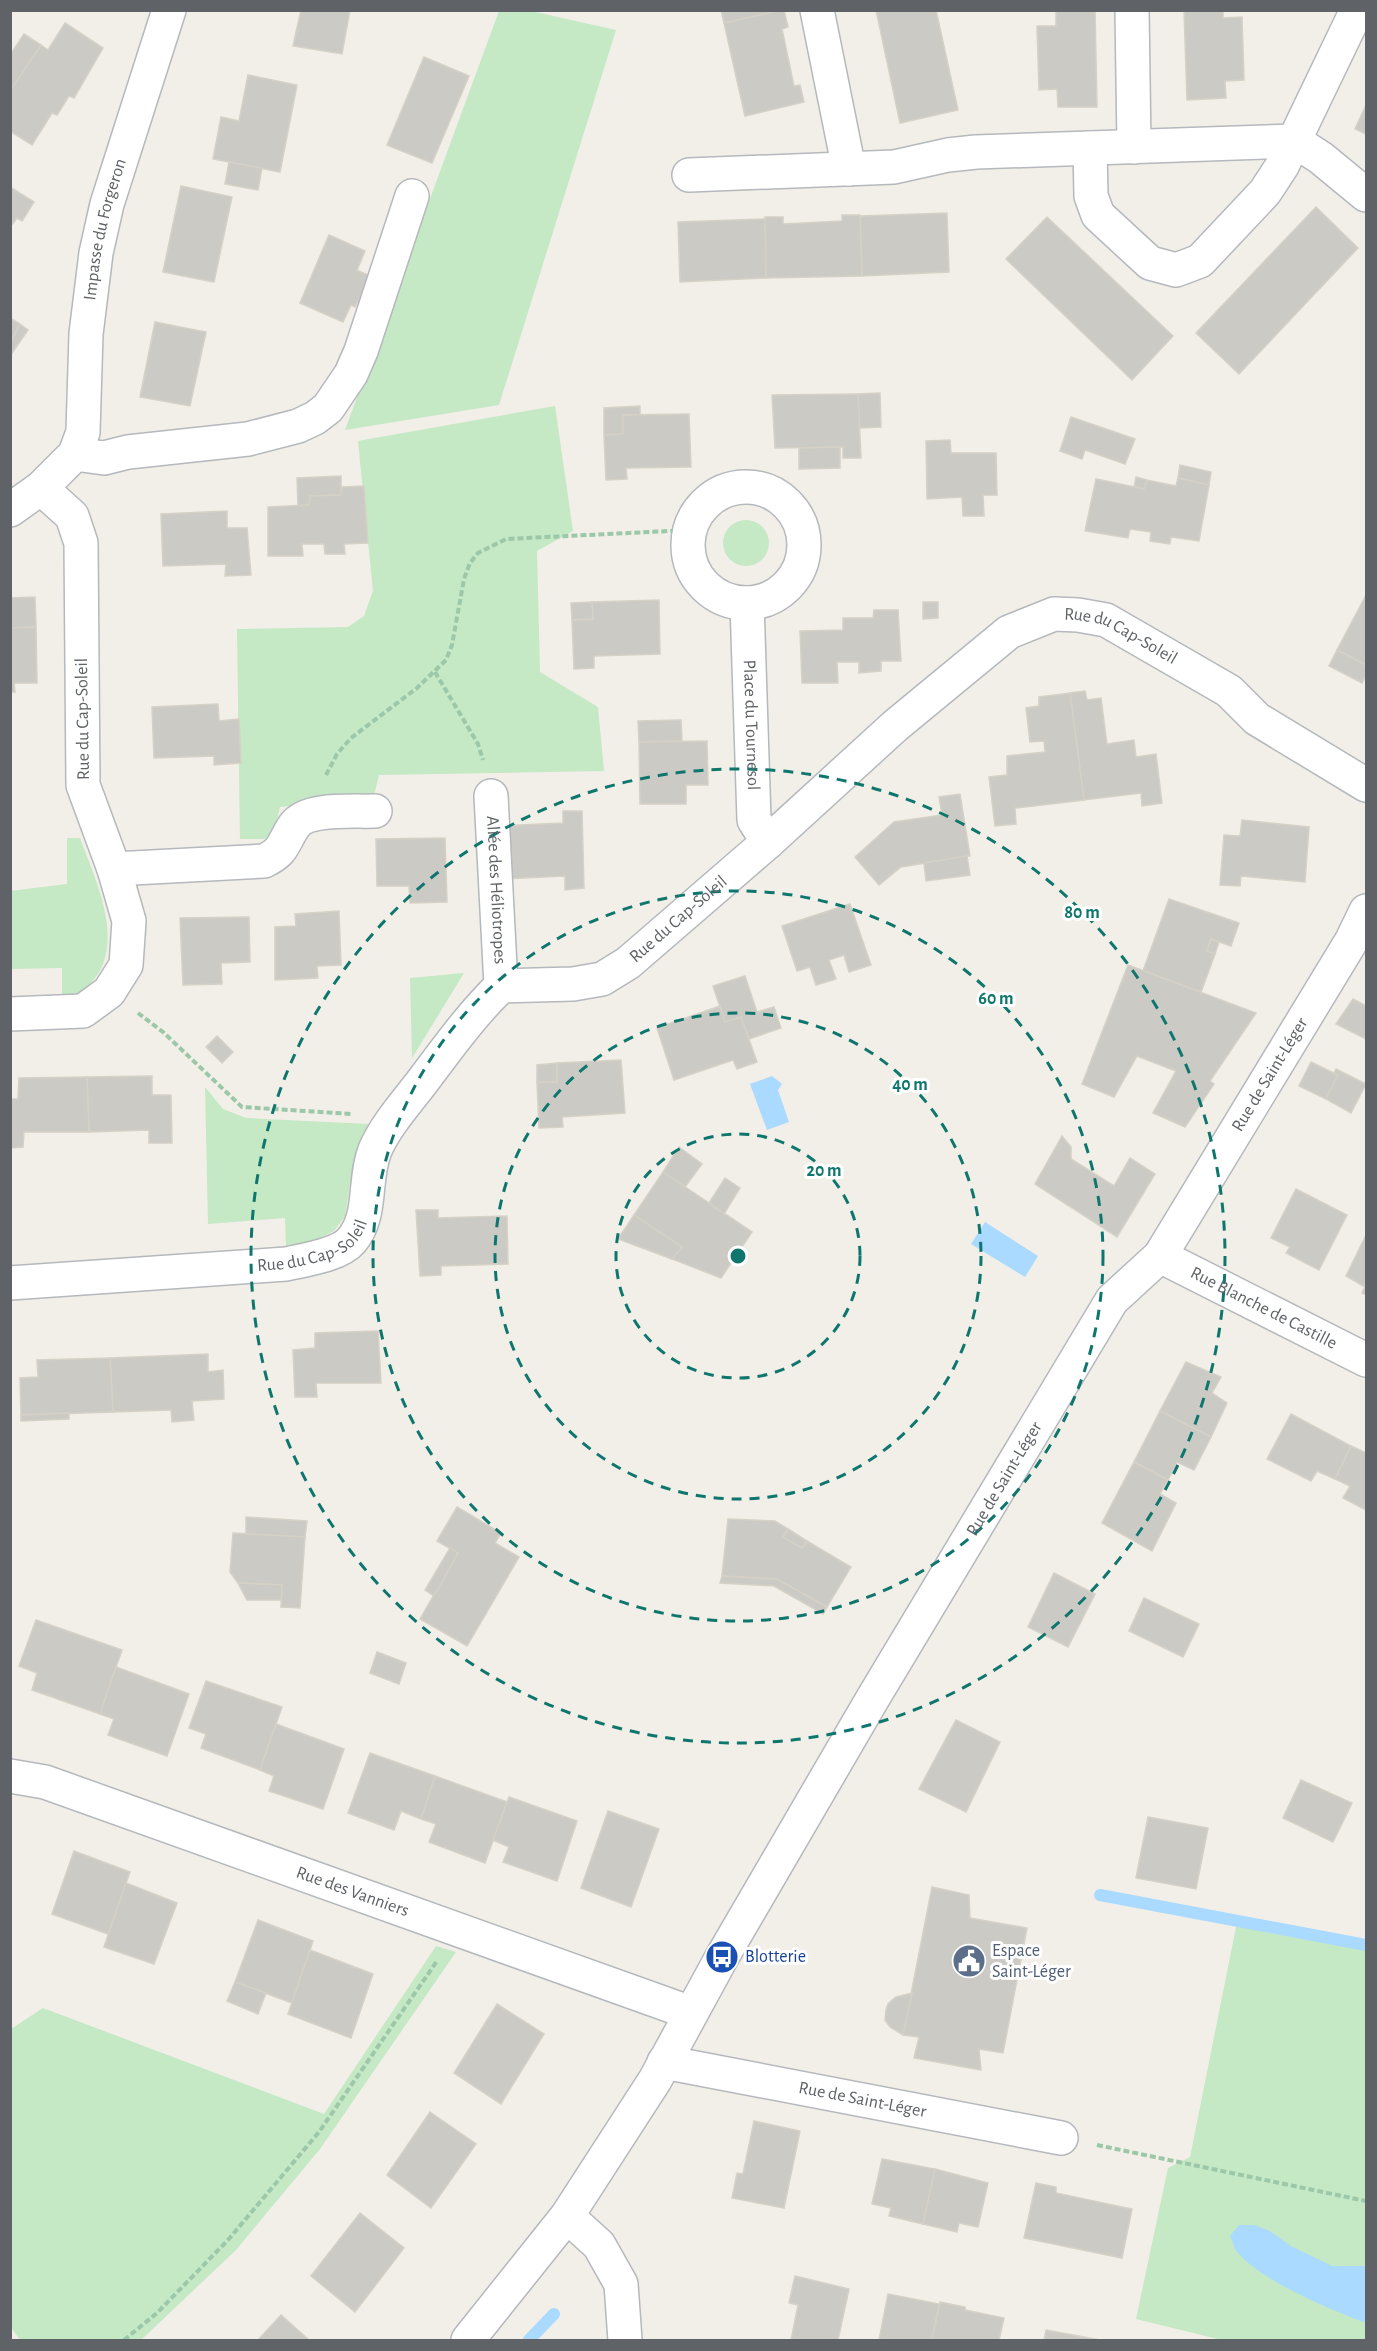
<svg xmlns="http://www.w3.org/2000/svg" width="1377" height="2351" font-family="'Alegreya Sans',sans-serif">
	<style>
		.green { fill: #c5e8c5 }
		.water { fill: #aadaff }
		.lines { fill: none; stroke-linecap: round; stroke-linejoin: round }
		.stream { stroke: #aadaff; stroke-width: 12 }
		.building { fill: #cccac5; stroke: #d6d1c6; stroke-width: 1.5 }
		.minor-casing { stroke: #b5b8bc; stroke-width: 36 }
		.path { stroke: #9cc7a9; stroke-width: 4; stroke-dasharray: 6 3; stroke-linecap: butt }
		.minor { stroke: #fff; stroke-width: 33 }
		.ring { fill: none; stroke: #0f766e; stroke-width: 3; stroke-dasharray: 10 8 }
		.labels { text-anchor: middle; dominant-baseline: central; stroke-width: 6; stroke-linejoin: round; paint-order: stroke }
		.street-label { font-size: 18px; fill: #5f6368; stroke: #fff }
		.service-label { font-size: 18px; fill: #4e5e75; stroke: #fff; text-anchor: start }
		.transit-label { font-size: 18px; fill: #164399; stroke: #fff; text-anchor: start }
		.centre { fill: #0f766e; stroke: #fff; stroke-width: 3 }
		.ring-label { font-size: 18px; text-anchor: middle; font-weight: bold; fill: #0f766e; stroke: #fff; stroke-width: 6; stroke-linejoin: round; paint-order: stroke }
	</style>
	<rect width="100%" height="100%" fill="#f1efe8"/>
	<!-- green -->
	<g class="green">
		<polygon points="499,11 531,11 616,30 499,405 345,430"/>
		<polygon points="555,406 573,531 537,551 540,672 598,707 604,771 379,775 373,799 280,807 275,830 265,839 240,839 237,629 348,627 364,616 373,591 358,441"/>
		<circle cx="746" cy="543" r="23"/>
		<path d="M67,838H80C96,882 132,953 83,990C78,995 69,997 62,1000V968L11,969L10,891L67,884Z"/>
		<polygon points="464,973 412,1058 410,978"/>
		<polygon points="205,1087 223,1109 246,1118 369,1124 355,1153 345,1216 334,1231 314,1241 286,1248 285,1218 208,1224"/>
		<polygon points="1237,1922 1366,1945 1366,2340 1222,2340 1136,2319 1168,2168 1190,2157"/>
		<polygon points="436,1946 456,1952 320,2149 236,2250 141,2340 20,2340 10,2326 11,2029 43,2008 324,2114"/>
	</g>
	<!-- water -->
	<g class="water">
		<polygon points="772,1076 782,1084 778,1090 789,1122 767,1130 750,1084"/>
		<polygon points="985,1222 1038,1256 1025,1277 971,1244"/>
		<path d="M1239,2225H1255L1270,2231L1291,2246L1332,2266H1366V2323C1331,2310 1262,2281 1238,2253C1234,2249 1233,2242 1230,2236Z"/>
	</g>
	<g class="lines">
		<!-- stream -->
		<g class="stream">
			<polyline points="1100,1895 1366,1945"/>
			<polyline points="529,2340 554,2314"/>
		</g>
	</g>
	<!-- building -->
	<g class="building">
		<polygon points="301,10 350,10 342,54 293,46"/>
		<polygon points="721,10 777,10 777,11 724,23"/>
		<polygon points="784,10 788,27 782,29 794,86 800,85 804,102 745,116 724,23"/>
		<polygon points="876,10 936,10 958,110 900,123"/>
		<polygon points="1056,10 1095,10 1097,107 1058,107 1057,89 1039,90 1037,26 1056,26"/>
		<polygon points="1184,10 1223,10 1223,18 1242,17 1244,80 1225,81 1226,98 1187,100"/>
		<polygon points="65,23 103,48 74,98 69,96 57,115 52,113 32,145 10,131 10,91 41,45 48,50"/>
		<polygon points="24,34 41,45 10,91 10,55"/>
		<polygon points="424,57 469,76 432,163 387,145"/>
		<polygon points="248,75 297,85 280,172 213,159 221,117 239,121"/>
		<polygon points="1366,105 1366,134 1355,129"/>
		<polygon points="229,162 262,168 258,190 225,184"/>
		<polygon points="181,186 232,197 214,282 163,272"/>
		<polygon points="10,187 34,202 22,221 17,218 10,227"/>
		<polygon points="1316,207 1358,248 1239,374 1196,333"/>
		<polygon points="947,213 949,272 862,276 860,216"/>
		<polygon points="842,215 860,215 862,276 766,278 765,217 783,217 783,224 842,221"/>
		<polygon points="1047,217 1173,336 1132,380 1006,259"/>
		<polygon points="765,219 766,278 680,282 678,222"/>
		<polygon points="329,235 365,251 357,270 370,276 355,307 351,305 343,322 300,303"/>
		<polygon points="10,318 20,324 10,344"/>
		<polygon points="155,322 206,332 190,406 140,397"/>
		<polygon points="20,324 28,330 10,356 10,344"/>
		<polygon points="880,393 881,427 859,428 858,394"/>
		<polygon points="858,394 861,458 843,458 843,447 775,448 772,395"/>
		<polygon points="640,406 640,415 623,415 623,434 604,435 604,408"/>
		<polygon points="689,414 691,467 626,468 627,479 606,480 604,435 623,434 623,415"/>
		<polygon points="1071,417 1135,439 1125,464 1085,450 1082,459 1060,451"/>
		<polygon points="950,440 951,453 996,453 997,495 983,495 984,516 963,516 962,497 927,499 926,441"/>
		<polygon points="840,447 840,468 799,469 799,448"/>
		<polygon points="1180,465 1211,472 1209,485 1178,478"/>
		<polygon points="341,476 341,495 310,496 309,505 298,506 297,478"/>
		<polygon points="1136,477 1147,480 1144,489 1134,487"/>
		<polygon points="1178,478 1209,485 1199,541 1171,537 1170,544 1150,541 1151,532 1130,529 1128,538 1085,531 1096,479 1144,489 1147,480 1176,486"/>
		<polygon points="364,486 368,543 344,544 345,554 325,554 324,544 302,544 303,556 268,556 268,507 309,505 310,496 341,495 342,487"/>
		<polygon points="227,511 227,528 247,528 251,575 225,576 226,564 163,566 161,514"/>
		<polygon points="1366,595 1366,665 1337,650"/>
		<polygon points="35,597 36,627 11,628 10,637 10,598"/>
		<polygon points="659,600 660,654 594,656 594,668 574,669 572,620 593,619 592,602"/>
		<polygon points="592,602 593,619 572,620 571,603"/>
		<polygon points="923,602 938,602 938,618 923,619"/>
		<polygon points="874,610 898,610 901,661 881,661 881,671 859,673 859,662 837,662 838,683 802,683 800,631 843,630 843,618 873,618"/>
		<polygon points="36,627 37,683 14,683 15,692 10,692 11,628"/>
		<polygon points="1337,650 1366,665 1366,675 1362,683 1329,666"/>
		<polygon points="1085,691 1087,700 1101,698 1107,744 1134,740 1136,757 1156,754 1162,803 1142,806 1141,793 1084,800 1070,693"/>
		<polygon points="1070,693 1084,800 1015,808 1016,824 995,826 989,777 1007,775 1007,756 1045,752 1044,741 1030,742 1026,708 1039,706 1039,697"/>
		<polygon points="218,704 219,721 239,719 241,763 214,765 214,756 154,758 152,707"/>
		<polygon points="681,720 682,741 639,742 638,721"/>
		<polygon points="707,741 708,785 686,785 686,804 640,804 639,742"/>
		<polygon points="960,794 970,856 901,867 879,885 855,857 894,822 942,815 939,797"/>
		<polygon points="563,811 582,811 584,888 565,890 565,876 501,879 498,826 563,823"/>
		<polygon points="1242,820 1309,827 1305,882 1241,876 1240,886 1220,885 1224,835 1240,836"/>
		<polygon points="445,838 447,902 410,903 409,886 377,886 376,839"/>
		<polygon points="967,856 970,875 926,881 924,863"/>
		<polygon points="1169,899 1239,923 1231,946 1211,939 1207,951 1215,954 1201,992 1143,971"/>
		<polygon points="850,904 871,965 849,972 844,955 829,960 836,979 816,985 810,967 797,971 782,926"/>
		<polygon points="339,911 341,965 317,966 318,978 275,980 275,927 296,926 295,914"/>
		<polygon points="249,917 250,962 221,963 222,984 183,985 180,918"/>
		<polygon points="1211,939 1219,942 1215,954 1207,951"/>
		<polygon points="1128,965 1256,1013 1210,1081 1214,1084 1185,1127 1153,1113 1176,1071 1137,1056 1114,1097 1082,1084"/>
		<polygon points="745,976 757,1012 774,1007 781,1028 749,1039 741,1017 725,1022 713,986"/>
		<polygon points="1353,999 1366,1006 1366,1039 1336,1024"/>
		<polygon points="720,1006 725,1022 741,1017 757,1062 737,1069 733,1060 674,1080 657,1028"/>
		<polygon points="217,1036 233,1052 222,1063 206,1047"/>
		<polygon points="621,1060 625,1113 562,1117 563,1127 539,1128 537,1082 557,1082 557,1063"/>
		<polygon points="1311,1062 1338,1075 1326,1099 1299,1086"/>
		<polygon points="557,1063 557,1082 537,1082 537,1065"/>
		<polygon points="1336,1069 1366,1084 1351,1113 1326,1099 1338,1075 1334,1073"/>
		<polygon points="152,1076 152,1095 171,1095 172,1143 149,1143 149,1130 89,1132 87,1077"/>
		<polygon points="87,1077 89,1132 24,1132 23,1147 10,1148 10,1099 18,1099 19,1078"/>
		<polygon points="1062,1136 1071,1147 1071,1159 1114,1186 1130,1158 1155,1174 1117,1237 1035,1184"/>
		<polygon points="679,1147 702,1164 685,1187 663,1172"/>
		<polygon points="663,1172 752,1232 721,1278 672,1259 682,1247 634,1215"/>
		<polygon points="725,1178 740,1188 724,1214 709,1203"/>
		<polygon points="1296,1189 1347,1215 1319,1270 1286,1253 1290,1247 1271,1238"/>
		<polygon points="416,1210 438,1210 438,1218 507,1216 508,1264 441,1266 441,1275 420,1276"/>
		<polygon points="634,1215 682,1247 672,1259 618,1239"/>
		<polygon points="1366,1235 1366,1295 1362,1293 1365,1287 1346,1276"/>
		<polygon points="378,1331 381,1383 316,1383 317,1397 295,1397 293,1350 315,1348 315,1333"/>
		<polygon points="208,1354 208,1372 223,1370 224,1399 192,1401 194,1420 172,1422 171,1410 113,1412 110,1358"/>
		<polygon points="110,1358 113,1412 21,1415 20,1378 38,1377 37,1360"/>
		<polygon points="1186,1362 1221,1377 1212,1393 1227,1403 1211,1437 1160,1411"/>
		<polygon points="1160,1411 1211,1437 1194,1470 1177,1462 1168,1480 1134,1462"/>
		<polygon points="69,1413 69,1419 21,1421 21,1415"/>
		<polygon points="1291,1414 1351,1446 1335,1479 1317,1471 1311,1481 1267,1459"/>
		<polygon points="1351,1446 1366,1453 1366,1510 1343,1498 1350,1486 1335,1479"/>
		<polygon points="1134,1462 1168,1480 1160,1494 1176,1503 1152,1551 1102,1523"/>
		<polygon points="457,1507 501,1533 495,1543 519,1557 467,1646 420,1619 458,1553 437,1541"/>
		<polygon points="246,1517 307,1521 305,1537 246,1534"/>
		<polygon points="728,1519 775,1521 788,1529 783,1537 802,1548 807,1541 851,1567 827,1607 777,1579 722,1576"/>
		<polygon points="788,1529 807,1541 802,1548 783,1537"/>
		<polygon points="233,1533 305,1537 300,1608 281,1607 282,1585 238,1583 230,1572"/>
		<polygon points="450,1548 458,1553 434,1596 425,1590"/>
		<polygon points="1054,1573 1095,1594 1068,1647 1028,1627"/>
		<polygon points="722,1576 777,1579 827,1607 823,1614 774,1586 720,1583"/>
		<polygon points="238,1583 282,1585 281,1600 247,1600"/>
		<polygon points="1144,1598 1199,1624 1183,1657 1129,1631"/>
		<polygon points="36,1620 122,1650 100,1714 32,1690 37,1673 19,1666"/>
		<polygon points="377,1652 406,1663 399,1684 370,1673"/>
		<polygon points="116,1667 189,1694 167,1756 108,1735 114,1719 100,1714"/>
		<polygon points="206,1681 282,1707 260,1770 201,1748 206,1734 189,1728"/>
		<polygon points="956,1720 1000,1742 966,1812 919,1789"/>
		<polygon points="276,1724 344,1749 323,1809 269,1791 274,1776 260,1770"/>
		<polygon points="370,1753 435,1776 421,1819 401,1811 394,1830 348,1813"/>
		<polygon points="435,1776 507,1802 485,1863 429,1842 436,1824 421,1819"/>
		<polygon points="1301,1780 1352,1803 1333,1842 1283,1818"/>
		<polygon points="509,1797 577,1821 557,1881 503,1862 509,1847 493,1840"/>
		<polygon points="608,1811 659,1829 631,1907 581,1888"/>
		<polygon points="1148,1817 1208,1828 1196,1889 1136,1878"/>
		<polygon points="74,1851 130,1872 108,1934 52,1914"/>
		<polygon points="126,1883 177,1903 154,1964 104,1947"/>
		<polygon points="932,1887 969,1895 970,1918 1027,1928 1003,2053 979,2049 981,2070 914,2058 919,2037 903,2035"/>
		<polygon points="258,1920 313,1941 292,2003 235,1982"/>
		<polygon points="310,1950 373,1974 351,2038 288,2014"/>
		<polygon points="235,1982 266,1993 258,2014 227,2001"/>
		<polygon points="912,1993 903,2035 890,2027 885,2020 886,2010 888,2004 896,1997"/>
		<polygon points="497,2004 544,2034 501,2104 454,2073"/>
		<polygon points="430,2112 476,2144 431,2208 387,2175"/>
		<polygon points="754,2121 800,2131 784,2208 732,2198 737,2173 743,2174"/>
		<polygon points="882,2159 935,2169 923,2224 889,2216 891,2208 872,2204"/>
		<polygon points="935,2169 988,2183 978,2227 959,2223 957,2232 923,2224"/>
		<polygon points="1036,2183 1056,2187 1056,2193 1132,2209 1122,2258 1024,2238"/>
		<polygon points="360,2213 404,2248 355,2312 311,2276"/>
		<polygon points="795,2276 849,2289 838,2340 791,2340 798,2305 789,2303"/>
		<polygon points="888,2294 939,2304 932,2340 879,2340"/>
		<polygon points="940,2302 965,2307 965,2310 1004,2318 999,2340 932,2340"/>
		<polygon points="281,2315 309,2340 258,2340"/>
		<polygon points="1046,2330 1100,2340 1044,2340"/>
	</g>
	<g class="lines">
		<defs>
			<g id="minor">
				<polyline points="817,10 849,169"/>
				<polyline points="1132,10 1134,147"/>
				<polyline points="1090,148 1091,196 1098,215 1150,263 1176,270 1200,261 1265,192 1282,166 1357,10"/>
				<polyline points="689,175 894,167 948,155 976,152 1295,141 1321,158 1366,195"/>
				<polyline points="75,454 104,458 128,452 248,439 298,426 315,418 328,408 351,374 361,351 412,196"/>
				<circle cx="746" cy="545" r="58"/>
				<path id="s1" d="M10,510L41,488L75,454L83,432L86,334L96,253L107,204L169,10"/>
				<path id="s2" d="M747,603L754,820L768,842"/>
				<path id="s3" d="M491,796L501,986"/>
				<path d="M114,869L264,861C285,851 282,844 294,826C307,807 353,812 375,811"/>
				<polyline points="10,1014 83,1011 109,992 126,965 129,921 114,869 83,785 81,543 72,516 41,488"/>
				<path id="s4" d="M1160,1256L1366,1360"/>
				<path id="s5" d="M10,1283L286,1264C304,1260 339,1255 351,1241C373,1216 363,1180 375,1150C386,1125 406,1103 422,1082C447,1049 471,1015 501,986L573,984L602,979L628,963L768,842L895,726L1009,632L1054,614L1078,615L1106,620L1229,691L1257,719L1366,785"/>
				<path id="s6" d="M10,1776L45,1782L691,2013"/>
				<path id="s7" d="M664,2062L1061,2138"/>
				<polyline points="567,2216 599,2245 621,2284 625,2340"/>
				<path id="s8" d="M468,2340L567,2216L655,2080L722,1957L873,1698L1112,1300L1160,1256L1352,940L1366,911"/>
			</g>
		</defs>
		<!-- minor casing -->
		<use href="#minor" class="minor-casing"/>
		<!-- path -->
		<g class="path">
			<polyline points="435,672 478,744 483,760"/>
			<polyline points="326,775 337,754 351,738 417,688 446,660 452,645 464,579 470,563 478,553 506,539 690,530"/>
			<polyline points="138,1013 163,1032 242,1107 352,1114"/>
			<polyline points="1097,2145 1366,2201"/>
			<polyline points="124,2340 157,2313 228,2240 319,2132 437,1961"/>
		</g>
		<!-- minor -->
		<use href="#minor" class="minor"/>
	</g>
	<!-- distance rings -->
	<g class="ring">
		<circle cx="738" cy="1256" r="122"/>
		<circle cx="738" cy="1256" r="243"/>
		<circle cx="738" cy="1256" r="365"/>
		<circle cx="738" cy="1256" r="487"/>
	</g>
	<!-- icons -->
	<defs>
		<symbol id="bus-disc" viewBox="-11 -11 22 22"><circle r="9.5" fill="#1a4fb4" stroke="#fff"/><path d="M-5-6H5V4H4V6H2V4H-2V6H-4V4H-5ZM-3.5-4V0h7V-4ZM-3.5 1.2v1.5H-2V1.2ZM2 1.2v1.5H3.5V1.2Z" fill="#fff"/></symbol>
		<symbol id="civic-disc" viewBox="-11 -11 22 22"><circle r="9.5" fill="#5c6f8a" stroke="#fff"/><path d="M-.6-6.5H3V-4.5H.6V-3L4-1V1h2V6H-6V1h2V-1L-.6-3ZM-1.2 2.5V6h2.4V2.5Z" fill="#fff"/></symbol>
	</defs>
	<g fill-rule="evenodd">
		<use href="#bus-disc" x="703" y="1938" width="38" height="38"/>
		<use href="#civic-disc" x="950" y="1942" width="38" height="38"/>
	</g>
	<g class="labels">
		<!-- street labels -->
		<g class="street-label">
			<text stroke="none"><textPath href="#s1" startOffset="314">Impasse du Forgeron</textPath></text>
			<text stroke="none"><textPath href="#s5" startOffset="1406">Rue du Cap-Soleil</textPath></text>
			<text transform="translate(83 719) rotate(-91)">Rue du Cap-Soleil</text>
			<text stroke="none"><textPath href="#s2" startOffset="122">Place du Tournesol</textPath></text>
			<text stroke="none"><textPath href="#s3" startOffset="94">Allée des Héliotropes</textPath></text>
			<text stroke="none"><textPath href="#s5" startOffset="848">Rue du Cap-Soleil</textPath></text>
			<text stroke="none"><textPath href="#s8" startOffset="1502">Rue de Saint-Léger</textPath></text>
			<text stroke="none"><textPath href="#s5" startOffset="309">Rue du Cap-Soleil</textPath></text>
			<text stroke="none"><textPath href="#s4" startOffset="116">Rue Blanche de Castille</textPath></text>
			<text stroke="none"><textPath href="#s8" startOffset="1016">Rue de Saint-Léger</textPath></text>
			<text stroke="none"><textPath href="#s6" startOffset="362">Rue des Vanniers</textPath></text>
			<text stroke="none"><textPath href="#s7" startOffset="202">Rue de Saint-Léger</textPath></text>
		</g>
		<!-- service labels -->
		<g class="service-label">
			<text x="992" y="1951">Espace<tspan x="992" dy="21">Saint-Léger</tspan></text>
		</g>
		<!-- transit labels -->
		<g class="transit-label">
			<text x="745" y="1957">Blotterie</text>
		</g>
	</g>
	<circle cx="738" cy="1256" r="9" class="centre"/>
	<g class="ring-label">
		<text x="1082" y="918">80 m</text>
		<text x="996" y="1004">60 m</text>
		<text x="910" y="1090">40 m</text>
		<text x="824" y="1176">20 m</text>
	</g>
	<!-- border -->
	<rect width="1377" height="2351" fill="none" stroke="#5f6368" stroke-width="24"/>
</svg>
